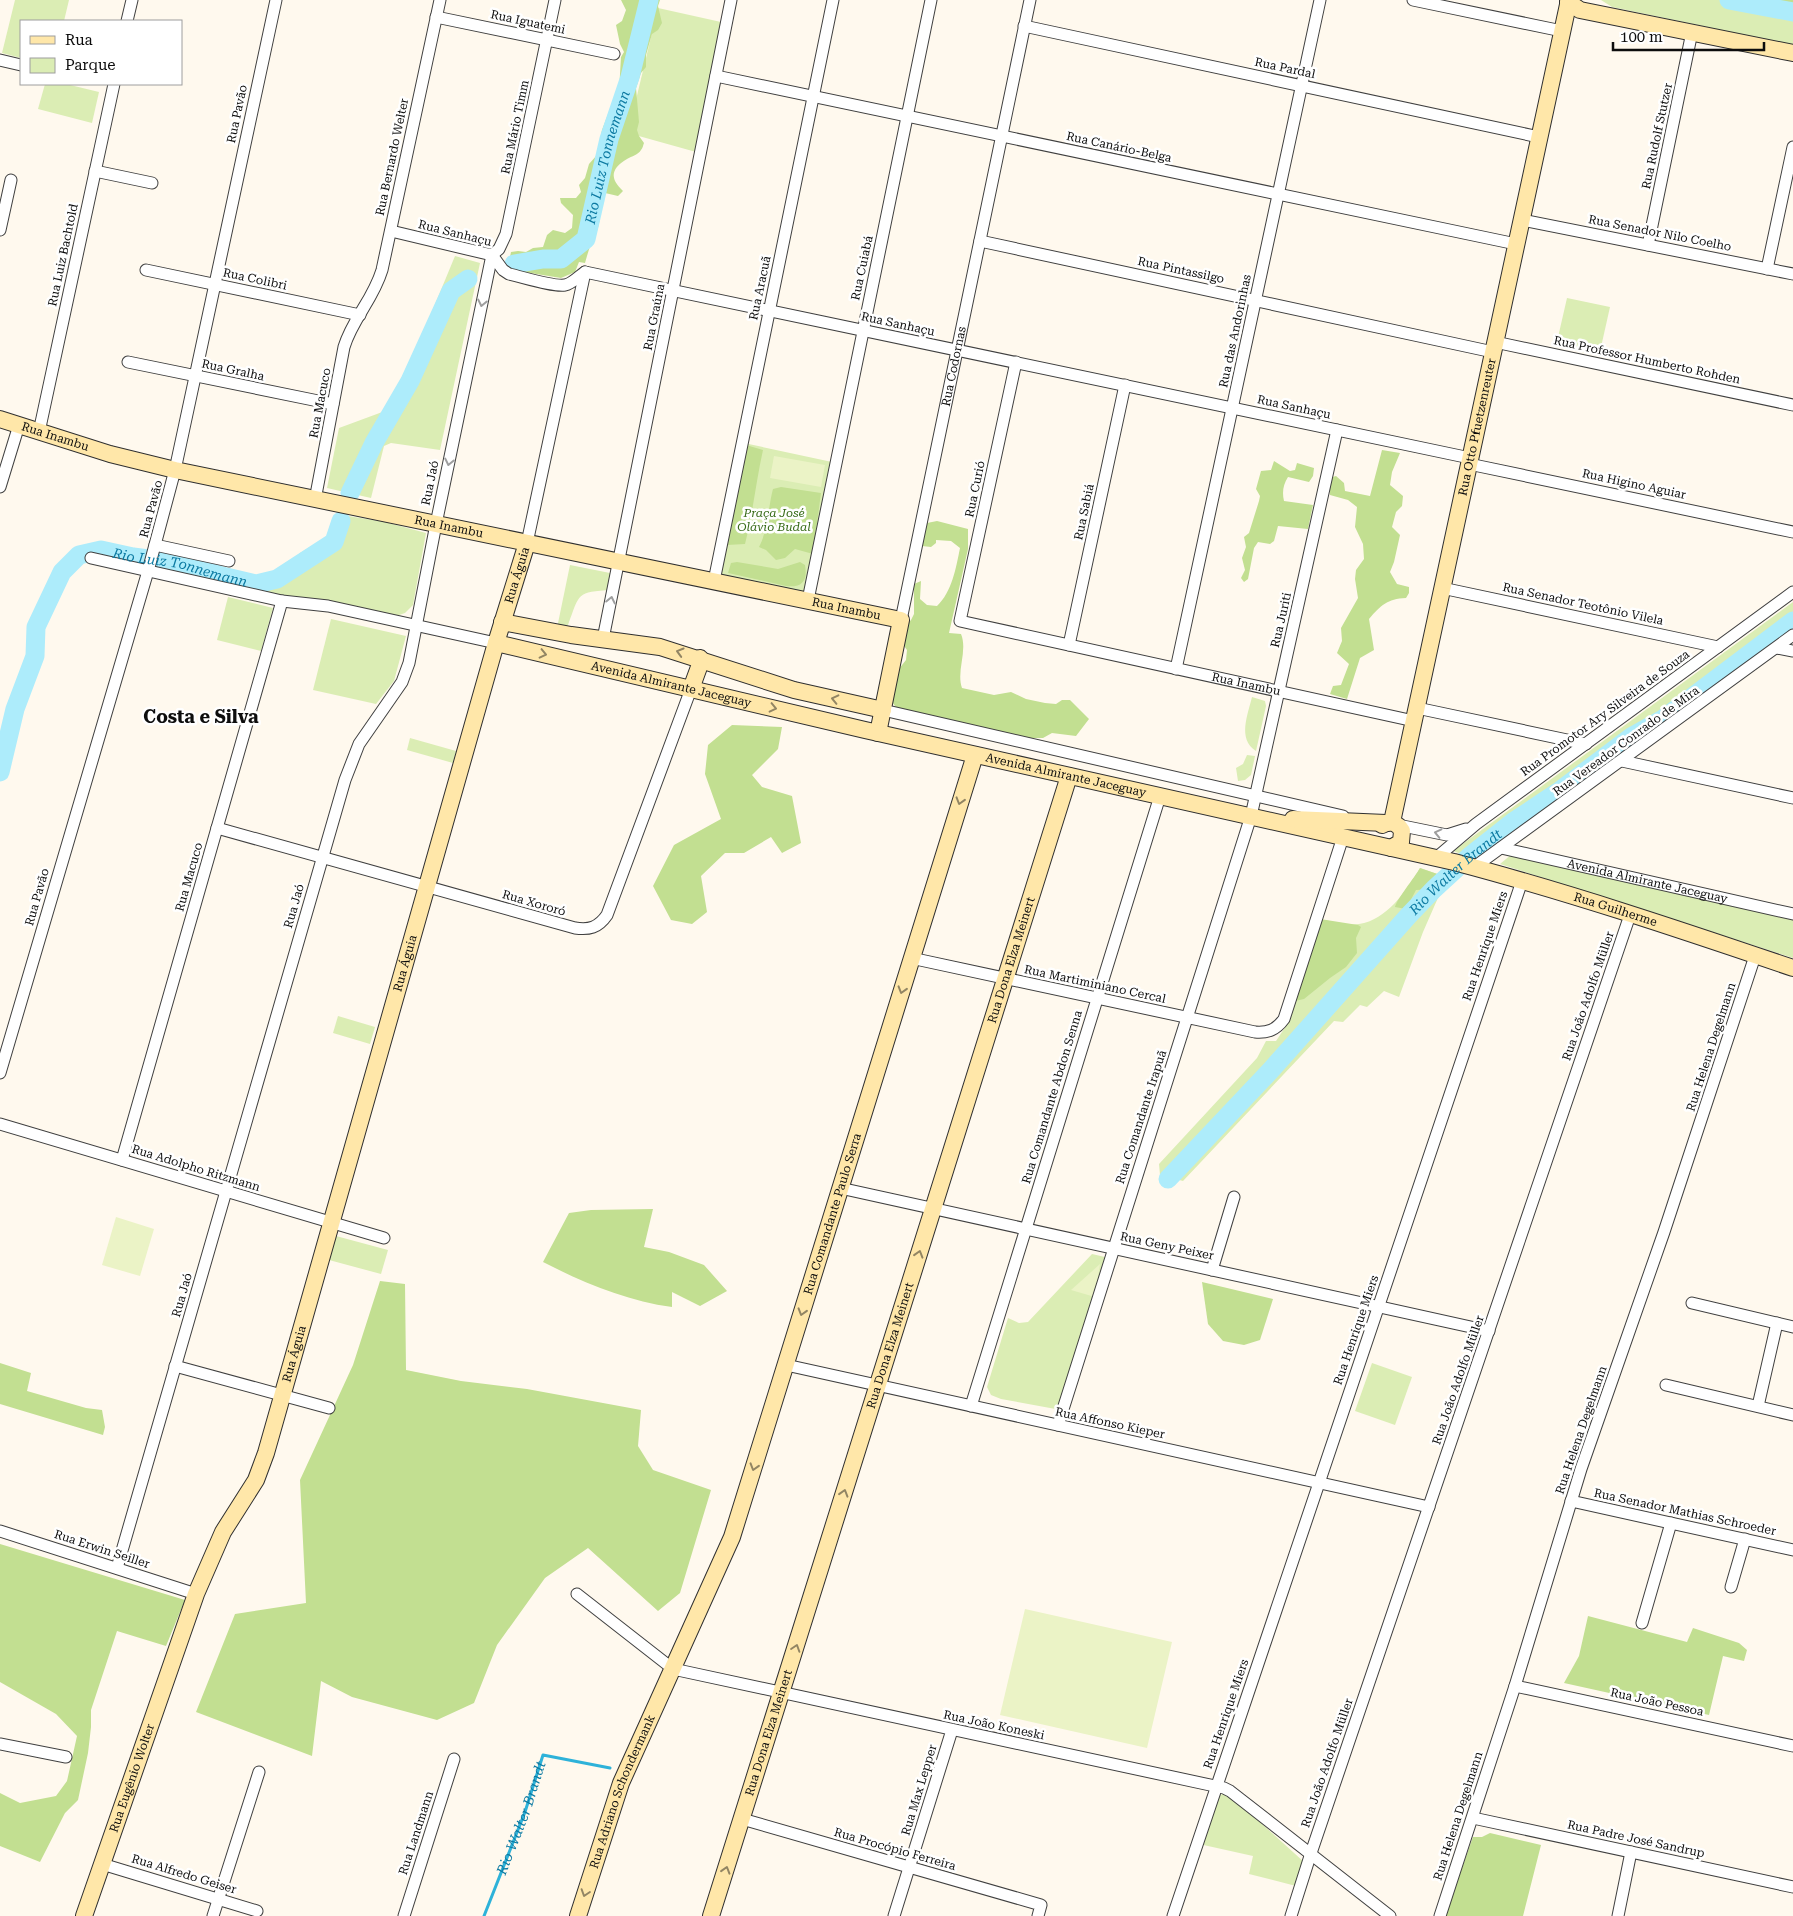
<svg xmlns="http://www.w3.org/2000/svg" width="1793" height="1916" font-family="'Roboto Serif',serif">
	<style>
		.green { fill: #dbedb4 }
		.forest { fill: #c2df91; fill-rule: evenodd }
		.pitch { fill: #ebf3c6 }
		.lines { fill: none; stroke-linecap: round; stroke-linejoin: round }
		.stream { stroke: #2eb2d9; stroke-width: 3 }
		.river { stroke: #adecfb; stroke-width: 19 }
		.street-casing { stroke: #404040; stroke-width: 13 }
		.secondary-casing { stroke: #2f2f2f; stroke-width: 18 }
		.street { stroke: #fff; stroke-width: 11 }
		.secondary { stroke: #ffe7a9; stroke-width: 16 }
		.oneway { stroke: #9e9e9e }
		.oneway2 { stroke: #928563 }
		.labels { text-anchor: middle; dominant-baseline: central; stroke-width: 5; stroke-linejoin: round; paint-order: stroke }
		.street-label { font-size: 12px; fill: #0d0d0d; stroke: #fff }
		.park-label { font-size: 12px; font-style: italic; fill: #376b18; stroke: #fff }
		.water-label { font-size: 14px; font-style: italic; fill: #0c7aa2; stroke: #fff }
		.district-label { font-size: 18px; font-weight: bold; fill: #0d0d0d; stroke: #fff }
	</style>
	<rect width="100%" height="100%" fill="#fff9ee"/>
	<!-- green -->
	<g class="green">
		<polygon points="15,0 69,0 64,21 21,21 21,58 2,53"/>
		<polygon points="1601,0 1729,0 1793,12 1793,45 1612,7"/>
		<polygon points="658,8 721,22 696,152 628,133"/>
		<polygon points="45,84 66,84 99,92 92,123 38,109"/>
		<polygon points="455,256 480,263 440,450 391,443 384,446 371,498 327,488 339,428 385,411 419,343"/>
		<polygon points="1567,298 1610,307 1599,356 1556,346"/>
		<polygon points="744,443 832,462 804,596 716,577"/>
		<polygon points="348,516 385,522 426,533 413,605 405,613 396,616 293,598 172,571 162,567 159,562 161,557 229,573 252,581 268,579 290,565 300,553 315,544 322,542 330,533 338,517"/>
		<path d="M570,565L615,574L612,590C576,592 580,593 568,625L557,628Z"/>
		<polygon points="228,597 273,608 261,651 217,640"/>
		<polygon points="1793,602 1793,625 1478,860 1453,851"/>
		<polygon points="331,619 406,636 394,681 376,704 313,690"/>
		<path d="M1252,697L1265,701L1266,706L1256,751C1237,739 1248,714 1252,697Z"/>
		<polygon points="410,738 456,751 453,763 407,750"/>
		<polygon points="1247,755 1255,756 1251,775 1245,780 1238,781 1236,768 1243,764"/>
		<polygon points="1512,854 1793,920 1793,958 1500,864"/>
		<path d="M1420,868L1446,877L1448,875L1423,932L1399,997L1384,991L1367,1007L1360,1005L1343,1022L1334,1021L1183,1181L1160,1175L1159,1164L1257,1058L1266,1041H1276L1288,1023L1320,919C1331,921 1347,926 1359,924C1387,920 1406,891 1420,868Z"/>
		<polygon points="338,1016 375,1027 370,1044 333,1033"/>
		<polygon points="336,1236 388,1250 381,1274 329,1260"/>
		<polygon points="1092,1254 1105,1257 1110,1264 1061,1410 1001,1399 991,1395 987,1387 1008,1318 1019,1323 1028,1322"/>
		<polygon points="1372,1363 1412,1377 1395,1425 1355,1411"/>
		<polygon points="1225,1793 1232,1797 1304,1862 1296,1886 1249,1874 1253,1856 1199,1844 1215,1797"/>
	</g>
	<!-- forest -->
	<g class="forest">
		<path d="M621,0H646L626,87L635,70L652,0H660L658,6L662,23L658,30L652,34L646,55V67L641,73L636,88L639,122L637,130L639,136L644,143C643,145 643,148 641,150C638,155 632,156 627,159C610,169 610,179 623,191L618,196L605,193C601,204 600,227 596,233C591,242 588,252 585,263L579,262L575,272L561,278L512,270L509,267C522,267 525,264 536,262C543,261 549,266 555,264C563,262 590,242 592,235C593,229 591,221 591,215L585,236L569,248L565,253L556,256L531,257L509,262L511,252L518,251L526,252L533,248L543,247L547,235L553,230L565,233L572,228L573,215L561,203L560,198H576L581,192L579,185L585,178L589,164L597,155L602,130L610,109L616,104L619,91L621,57L624,52L620,44L616,25L622,21L626,10ZM612,130C611,149 601,197 592,211L594,195Z"/>
		<polygon points="1729,0 1793,0 1793,12"/>
		<path d="M746,445L763,450C756,481 753,513 745,544L727,545Z"/>
		<path d="M1382,450L1400,453L1392,472L1390,485L1403,496L1402,506L1396,512L1392,527L1400,535L1394,562L1390,572L1397,584L1409,587V593L1406,598C1387,599 1381,605 1369,619L1374,650L1360,658L1347,699L1330,694L1333,686L1341,685L1349,664L1337,653L1342,641L1341,628L1358,598L1355,579L1356,570L1364,559L1363,544L1355,527L1357,507L1348,500L1330,495L1329,478L1336,476L1344,483L1345,491L1370,496Z"/>
		<path d="M1274,461L1290,471L1295,470L1297,463L1314,468L1313,476L1309,482L1288,477C1283,485 1282,492 1284,501L1313,505L1308,529L1278,526L1274,541L1270,544L1258,542L1254,548L1248,579L1244,582L1241,578L1245,570L1242,558L1246,547L1244,537L1249,533L1259,501L1260,496L1256,489L1261,471L1271,470Z"/>
		<path d="M781,487L821,493L813,554L795,549L785,558L776,560L766,550L759,547C768,530 768,508 773,489Z"/>
		<path d="M937,521L968,529V549L949,633L961,634C968,651 956,671 962,688L994,695L1011,692L1026,699L1045,703L1056,704L1062,700H1070L1089,719L1076,736L1052,733L1043,738H1021L898,710L892,702L894,675L906,660L907,650L902,643L900,632L911,620L914,614V584L921,581L920,599L927,605L937,606C952,592 956,568 960,548L951,541L936,540V543L931,547L922,546L924,531L927,523Z"/>
		<path d="M737,562L778,569L800,562L805,565C808,581 802,588 786,586L728,573L731,563Z"/>
		<polygon points="732,725 782,727 778,749 752,775 762,787 792,796 801,843 782,853 771,837 744,853 725,853 701,876 707,912 692,924 671,920 653,886 674,845 721,819 705,774 708,745"/>
		<path d="M1420,868L1446,877L1434,889L1416,890L1406,909L1395,907C1396,900 1415,877 1420,868Z"/>
		<polygon points="1320,919 1358,925 1361,927 1356,938 1357,953 1346,967 1330,978 1304,999 1295,1001"/>
		<path d="M653,1209L644,1247L669,1252L704,1265L727,1291L700,1306L672,1292V1307C627,1301 584,1283 543,1262L569,1213L591,1210Z"/>
		<polygon points="380,1281 405,1284 406,1370 461,1381 527,1389 641,1410 638,1446 653,1470 711,1490 680,1593 658,1611 588,1548 545,1578 497,1645 474,1703 437,1720 352,1697 321,1681 312,1756 196,1712 235,1614 306,1603 300,1480 353,1365"/>
		<polygon points="1202,1282 1273,1299 1260,1340 1244,1345 1223,1341 1208,1324"/>
		<polygon points="0,1363 31,1373 27,1391 86,1408 102,1410 105,1427 103,1435 0,1404"/>
		<polygon points="0,1544 185,1600 166,1646 117,1631 91,1710 91,1727 88,1753 78,1800 65,1813 40,1862 0,1846 0,1793 20,1803 56,1796 67,1781 77,1736 56,1714 0,1682"/>
		<polygon points="1588,1616 1687,1642 1693,1628 1739,1643 1747,1650 1744,1661 1723,1656 1709,1715 1564,1683 1579,1656"/>
		<polygon points="1490,1833 1541,1845 1523,1916 1445,1916 1473,1837 1482,1837"/>
	</g>
	<!-- pitch -->
	<g class="pitch">
		<polygon points="774,456 825,465 821,487 770,478"/>
		<polygon points="116,1217 154,1229 140,1276 102,1265"/>
		<polygon points="1100,1264 1095,1297 1071,1290"/>
		<polygon points="1025,1609 1172,1642 1147,1748 1000,1715"/>
	</g>
	<g class="lines">
		<!-- stream -->
		<path class="stream" id="s1" d="M484,1916L525,1812L543,1755L610,1768"/>
		<!-- river -->
		<g class="river">
			<polyline points="1729,0 1793,12"/>
			<path id="s2" d="M514,264L543,259H561L586,239L609,139L630,77L649,0"/>
			<polyline points="350,493 374,443 410,381 451,291 468,279"/>
			<path id="s3" d="M0,772L15,709L35,656L36,627L62,572L79,555L101,550L133,557L180,563L222,576L256,584L277,579L334,542L341,521"/>
			<path id="s4" d="M1168,1179L1271,1070L1409,915L1434,889L1470,856L1513,822L1558,792L1631,737L1663,719L1793,621"/>
		</g>
		<defs>
			<g id="street">
				<polyline points="1413,0 1562,31"/>
				<polyline points="436,17 614,54"/>
				<polyline points="127,21 132,0"/>
				<polyline points="1024,26 1539,137"/>
				<polyline points="0,60 21,65"/>
				<polyline points="716,76 1516,244"/>
				<polyline points="95,171 152,183"/>
				<polyline points="1522,220 1793,274"/>
				<polyline points="0,230 11,180"/>
				<path d="M391,231L492,255L503,270L509,274C523,277 553,287 565,285C572,284 579,276 585,272L1470,458"/>
				<polyline points="980,241 1493,352"/>
				<polyline points="1648,245 1692,32"/>
				<polyline points="1767,269 1793,147"/>
				<polyline points="146,270 360,315"/>
				<polyline points="1495,342 1793,405"/>
				<polyline points="128,362 333,404"/>
				<path id="s5" d="M1016,362L960,621L1414,721"/>
				<polyline points="39,432 114,84"/>
				<polyline points="1469,464 1793,532"/>
				<polyline points="0,487 19,425"/>
				<path d="M315,500L344,347C353,318 373,300 382,270L440,0"/>
				<polyline points="527,543 585,272"/>
				<polyline points="155,545 229,561"/>
				<polyline points="91,558 282,601 328,606 496,643"/>
				<polyline points="714,581 833,0"/>
				<polyline points="1442,588 1718,647"/>
				<polyline points="808,600 931,0"/>
				<path id="s6" d="M901,620L1030,0"/>
				<polyline points="603,639 731,0"/>
				<polyline points="1069,645 1125,385"/>
				<polyline points="1777,648 1793,651"/>
				<polyline points="1176,669 1320,0"/>
				<polyline points="1417,708 1586,744"/>
				<polyline points="883,710 1343,816"/>
				<polyline points="1622,761 1793,798"/>
				<polyline points="1398,825 1447,835 1466,829"/>
				<path d="M217,828L575,928C589,930 598,928 607,915L691,689"/>
				<path id="s7" d="M1501,848L1793,914"/>
				<polyline points="1436,858 1476,824 1793,592"/>
				<polyline points="1473,868 1793,635"/>
				<path d="M911,958L1255,1032C1268,1033 1276,1030 1284,1019L1343,837"/>
				<polyline points="0,1073 148,571 175,470 276,0"/>
				<polyline points="0,1124 384,1238"/>
				<polyline points="122,1160 282,601"/>
				<polyline points="840,1188 1489,1331"/>
				<polyline points="1212,1270 1234,1197"/>
				<polyline points="1692,1303 1793,1327"/>
				<polyline points="786,1365 1429,1507"/>
				<polyline points="175,1366 329,1408"/>
				<polyline points="1666,1385 1793,1415"/>
				<polyline points="971,1406 1160,796"/>
				<polyline points="1758,1406 1777,1323"/>
				<polyline points="1058,1425 1251,816 1337,430"/>
				<polyline points="1571,1501 1793,1550"/>
				<polyline points="0,1531 196,1594"/>
				<polyline points="117,1568 345,780 359,744 402,682 409,663 436,524 492,255 499,249 506,234 555,0"/>
				<polyline points="1731,1587 1745,1539"/>
				<polyline points="577,1594 673,1669 1224,1788 1230,1791 1390,1916"/>
				<polyline points="1642,1623 1671,1523"/>
				<polyline points="1515,1686 1793,1746"/>
				<polyline points="0,1744 66,1757"/>
				<polyline points="1473,1818 1793,1887"/>
				<polyline points="742,1819 1041,1905 1038,1916"/>
				<polyline points="102,1864 257,1911"/>
				<polyline points="213,1916 259,1772"/>
				<polyline points="404,1916 454,1759"/>
				<polyline points="894,1916 952,1730"/>
				<polyline points="1173,1916 1522,881"/>
				<polyline points="1291,1916 1311,1853 1630,915"/>
				<polyline points="1440,1916 1515,1686 1581,1469 1664,1232 1755,956"/>
				<polyline points="1618,1916 1631,1852"/>
			</g>
			<g id="secondary">
				<polyline points="1568,2 1580,10 1793,53"/>
				<path id="s8" d="M0,419L110,454L175,470L901,620L878,733"/>
				<polyline points="502,622 571,635 660,647 794,690 883,710"/>
				<path id="s9" d="M496,643L865,730L1454,862C1568,892 1681,930 1793,968"/>
				<polyline points="691,689 699,667 700,658"/>
				<polyline points="1293,819 1386,823"/>
				<path id="s10" d="M1392,822L1569,0"/>
				<path d="M1382,825C1390,821 1397,822 1402,831L1401,842L1391,848"/>
				<path id="s11" d="M84,1916L196,1594L223,1532L256,1480L266,1453L496,643L527,543"/>
				<path id="s12" d="M578,1916L621,1783L732,1537L975,755"/>
				<path id="s13" d="M711,1916L1069,776"/>
			</g>
		</defs>
		<!-- street casing -->
		<use href="#street" class="street-casing"/>
		<!-- secondary casing -->
		<use href="#secondary" class="secondary-casing"/>
		<!-- street -->
		<use href="#street" class="street"/>
		<!-- secondary -->
		<use href="#secondary" class="secondary"/>
	</g>
	<!-- one-way arrows -->
	<defs><path id="oneway-chevron" d="M-2-3.5L2.5 0L-2 3.5" fill="none" stroke-width="1.6" stroke-linecap="round" stroke-linejoin="round" transform="scale(1.25)"/></defs>
	<g class="oneway">
		<use href="#oneway-chevron" transform="translate(482 303) rotate(102)"/>
		<use href="#oneway-chevron" transform="translate(449 462) rotate(102)"/>
		<use href="#oneway-chevron" transform="translate(611 600) rotate(-78)"/>
		<use href="#oneway-chevron" transform="translate(1438 833) rotate(-167)"/>
	</g>
	<g class="oneway2">
		<use href="#oneway-chevron" transform="translate(680 652) rotate(-164)"/>
		<use href="#oneway-chevron" transform="translate(543 654) rotate(13)"/>
		<use href="#oneway-chevron" transform="translate(835 699) rotate(-167)"/>
		<use href="#oneway-chevron" transform="translate(773 708) rotate(13)"/>
		<use href="#oneway-chevron" transform="translate(960 801) rotate(107)"/>
		<use href="#oneway-chevron" transform="translate(902 990) rotate(107)"/>
		<use href="#oneway-chevron" transform="translate(919 1254) rotate(-73)"/>
		<use href="#oneway-chevron" transform="translate(802 1312) rotate(107)"/>
		<use href="#oneway-chevron" transform="translate(754 1467) rotate(107)"/>
		<use href="#oneway-chevron" transform="translate(844 1493) rotate(-73)"/>
		<use href="#oneway-chevron" transform="translate(796 1648) rotate(-72)"/>
		<use href="#oneway-chevron" transform="translate(726 1870) rotate(-73)"/>
		<use href="#oneway-chevron" transform="translate(585 1893) rotate(108)"/>
	</g>
	<g class="labels">
		<!-- street labels -->
		<g class="street-label">
			<text transform="translate(528 22) rotate(12)">Rua Iguatemi</text>
			<text transform="translate(1285 68) rotate(12)">Rua Pardal</text>
			<text transform="translate(237 114) rotate(-78)">Rua Pavão</text>
			<text transform="translate(515 127) rotate(-78)">Rua Mário Timm</text>
			<text transform="translate(1657 136) rotate(-78)">Rua Rudolf Stutzer</text>
			<text transform="translate(1119 147) rotate(12)">Rua Canário-Belga</text>
			<text transform="translate(392 157) rotate(-78)">Rua Bernardo Welter</text>
			<text transform="translate(455 233) rotate(14)">Rua Sanhaçu</text>
			<text transform="translate(1660 233) rotate(11)">Rua Senador Nilo Coelho</text>
			<text transform="translate(63 255) rotate(-78)">Rua Luiz Bachtold</text>
			<text transform="translate(862 268) rotate(-78)">Rua Cuiabá</text>
			<text transform="translate(1181 270) rotate(12)">Rua Pintassilgo</text>
			<text transform="translate(255 279) rotate(12)">Rua Colibri</text>
			<text transform="translate(760 288) rotate(-78)">Rua Aracuã</text>
			<text transform="translate(654 317) rotate(-79)">Rua Graúna</text>
			<text transform="translate(898 324) rotate(12)">Rua Sanhaçu</text>
			<text transform="translate(1235 331) rotate(-78)">Rua das Andorinhas</text>
			<text transform="translate(1647 360) rotate(12)">Rua Professor Humberto Rohden</text>
			<text stroke="none"><textPath href="#s6" startOffset="259">Rua Codornas</textPath></text>
			<text transform="translate(233 370) rotate(12)">Rua Gralha</text>
			<text transform="translate(320 403) rotate(-79)">Rua Macuco</text>
			<text transform="translate(1294 407) rotate(12)">Rua Sanhaçu</text>
			<text stroke="none"><textPath href="#s10" startOffset="404">Rua Otto Pfuetzenreuter</textPath></text>
			<text stroke="none"><textPath href="#s8" startOffset="58">Rua Inambu</textPath></text>
			<text transform="translate(430 483) rotate(-78)">Rua Jaó</text>
			<text transform="translate(1634 484) rotate(12)">Rua Higino Aguiar</text>
			<text transform="translate(975 489) rotate(-78)">Rua Curió</text>
			<text transform="translate(151 509) rotate(-75)">Rua Pavão</text>
			<text transform="translate(1084 512) rotate(-78)">Rua Sabiá</text>
			<text stroke="none"><textPath href="#s8" startOffset="462">Rua Inambu</textPath></text>
			<text stroke="none"><textPath href="#s11" startOffset="1412">Rua Águia</textPath></text>
			<text transform="translate(1583 604) rotate(12)">Rua Senador Teotônio Vilela</text>
			<text stroke="none"><textPath href="#s8" startOffset="868">Rua Inambu</textPath></text>
			<text transform="translate(1281 620) rotate(-77)">Rua Juriti</text>
			<text stroke="none"><textPath href="#s9" startOffset="180">Avenida Almirante Jaceguay</textPath></text>
			<text stroke="none"><textPath href="#s5" startOffset="558">Rua Inambu</textPath></text>
			<text transform="translate(1605 713) rotate(-36)">Rua Promotor Ary Silveira de Souza</text>
			<text transform="translate(1626 741) rotate(-36)">Rua Vereador Conrado de Mira</text>
			<text stroke="none"><textPath href="#s9" startOffset="585">Avenida Almirante Jaceguay</textPath></text>
			<text transform="translate(189 877) rotate(-74)">Rua Macuco</text>
			<text stroke="none"><textPath href="#s7" startOffset="150">Avenida Almirante Jaceguay</textPath></text>
			<text transform="translate(37 897) rotate(-74)">Rua Pavão</text>
			<text transform="translate(534 903) rotate(16)">Rua Xororó</text>
			<text transform="translate(294 906) rotate(-74)">Rua Jaó</text>
			<text stroke="none"><textPath href="#s9" startOffset="1151">Rua Guilherme</textPath></text>
			<text transform="translate(1485 946) rotate(-71)">Rua Henrique Miers</text>
			<text stroke="none"><textPath href="#s13" startOffset="1002">Rua Dona Elza Meinert</textPath></text>
			<text stroke="none"><textPath href="#s11" startOffset="1008">Rua Águia</textPath></text>
			<text transform="translate(1095 984) rotate(12)">Rua Martiminiano Cercal</text>
			<text transform="translate(1588 996) rotate(-71)">Rua João Adolfo Müller</text>
			<text transform="translate(1711 1047) rotate(-72)">Rua Helena Degelmann</text>
			<text transform="translate(1052 1097) rotate(-73)">Rua Comandante Abdon Senna</text>
			<text transform="translate(1141 1117) rotate(-72)">Rua Comandante Irapuã</text>
			<text transform="translate(196 1168) rotate(17)">Rua Adolpho Ritzmann</text>
			<text stroke="none"><textPath href="#s12" startOffset="748">Rua Comandante Paulo Serra</textPath></text>
			<text transform="translate(1167 1246) rotate(12)">Rua Geny Peixer</text>
			<text transform="translate(182 1295) rotate(-74)">Rua Jaó</text>
			<text transform="translate(1356 1330) rotate(-71)">Rua Henrique Miers</text>
			<text stroke="none"><textPath href="#s13" startOffset="598">Rua Dona Elza Meinert</textPath></text>
			<text stroke="none"><textPath href="#s11" startOffset="602">Rua Águia</textPath></text>
			<text transform="translate(1458 1380) rotate(-71)">Rua João Adolfo Müller</text>
			<text transform="translate(1110 1423) rotate(12)">Rua Affonso Kieper</text>
			<text transform="translate(1581 1430) rotate(-71)">Rua Helena Degelmann</text>
			<text transform="translate(1685 1512) rotate(12)">Rua Senador Mathias Schroeder</text>
			<text transform="translate(102 1549) rotate(18)">Rua Erwin Seiller</text>
			<text transform="translate(1657 1702) rotate(12)">Rua João Pessoa</text>
			<text transform="translate(1226 1714) rotate(-71)">Rua Henrique Miers</text>
			<text transform="translate(994 1725) rotate(12)">Rua João Koneski</text>
			<text stroke="none"><textPath href="#s13" startOffset="192">Rua Dona Elza Meinert</textPath></text>
			<text transform="translate(1327 1763) rotate(-71)">Rua João Adolfo Müller</text>
			<text stroke="none"><textPath href="#s11" startOffset="146">Rua Eugênio Wolter</textPath></text>
			<text transform="translate(919 1790) rotate(-73)">Rua Max Lepper</text>
			<text stroke="none"><textPath href="#s12" startOffset="132">Rua Adriano Schondermank</textPath></text>
			<text transform="translate(1458 1816) rotate(-72)">Rua Helena Degelmann</text>
			<text transform="translate(416 1833) rotate(-72)">Rua Landmann</text>
			<text transform="translate(1636 1839) rotate(12)">Rua Padre José Sandrup</text>
			<text transform="translate(895 1849) rotate(16)">Rua Procópio Ferreira</text>
			<text transform="translate(184 1874) rotate(17)">Rua Alfredo Geiser</text>
		</g>
		<!-- park labels -->
		<g class="park-label">
			<text x="774" y="513">Praça José<tspan x="774" dy="14">Olávio Budal</tspan></text>
		</g>
		<!-- water labels -->
		<g class="water-label">
			<text stroke="none"><textPath href="#s2" startOffset="164">Rio Luiz Tonnemann</textPath></text>
			<text stroke="none"><textPath href="#s3" startOffset="339">Rio Luiz Tonnemann</textPath></text>
			<text stroke="none"><textPath href="#s4" startOffset="421">Rio Walter Brandt</textPath></text>
			<text stroke="none"><textPath href="#s1" startOffset="105">Rio Walter Brandt</textPath></text>
		</g>
		<!-- district labels -->
		<g class="district-label">
			<text x="201" y="716">Costa e Silva</text>
		</g>
	</g>
	<!-- legend -->
	<rect x="20" y="20" width="162" height="65" fill="#ffffff" stroke="#9e9e9e"/>
	<rect x="30" y="36" width="25" height="8" fill="#ffe7a9" stroke="#9e9e9e"/>
	<text x="65" y="45" font-size="15" fill="#0d0d0d">Rua</text>
	<rect x="30" y="58" width="25" height="15" fill="#dbedb4" stroke="#9e9e9e"/>
	<text x="65" y="70" font-size="15" fill="#0d0d0d">Parque</text>
	<!-- scale -->
	<path d="M1613 42v8h151v-8" fill="none" stroke="#0d0d0d" stroke-width="2.5"/>
	<text x="1620" y="42" font-size="15" fill="#0d0d0d" stroke="#ffffff" stroke-width="4" paint-order="stroke">100 m</text>
</svg>
